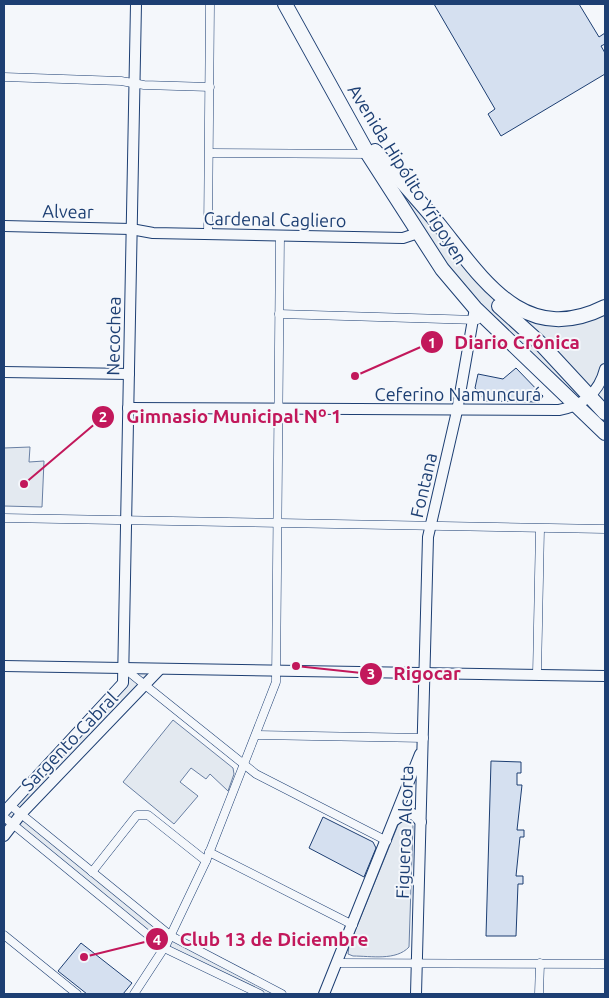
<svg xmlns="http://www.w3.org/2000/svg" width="609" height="998" font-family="Ubuntu,sans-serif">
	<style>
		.green { fill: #e3e9f0; stroke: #687fa3 }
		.building { fill: #d5e0f0; stroke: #1d3f73 }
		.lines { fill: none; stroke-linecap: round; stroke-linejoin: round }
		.street-casing { stroke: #1d3f73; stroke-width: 9 }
		.secondary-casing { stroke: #1d3f73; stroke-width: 12 }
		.highway-casing { stroke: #1d3f73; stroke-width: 16 }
		.street { stroke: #f4f7fb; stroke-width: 8 }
		.secondary { stroke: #f4f7fb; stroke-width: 10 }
		.highway { stroke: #f4f7fb; stroke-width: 14 }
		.labels { text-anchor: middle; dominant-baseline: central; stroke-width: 4; stroke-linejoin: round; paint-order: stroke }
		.street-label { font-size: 18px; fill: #1d3f73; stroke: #f4f7fb }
		.leader { fill: none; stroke: #c2185b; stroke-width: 2 }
		.callout-dot { fill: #c2185b; stroke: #f4f7fb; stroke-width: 2 }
		.mark-label { font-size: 15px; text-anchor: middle; font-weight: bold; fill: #fff }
		.callout-label { font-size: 19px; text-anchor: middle; font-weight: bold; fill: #c2185b; stroke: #f4f7fb; stroke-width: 4; stroke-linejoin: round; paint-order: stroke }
	</style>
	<rect width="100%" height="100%" fill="#f4f7fb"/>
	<!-- green -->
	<g class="green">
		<polygon points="368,154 491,289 543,317 605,307 605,433 475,308"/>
		<polygon points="30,447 29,462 44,461 42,507 4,506 4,448"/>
		<polygon points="125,669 159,670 21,815 171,936 282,994 260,994 164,948 13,825 4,836 4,812 123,683"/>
		<polygon points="173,720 233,768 234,774 228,791 210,774 206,779 191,768 180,782 198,796 174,824 123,782"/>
		<path d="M400,820H409L413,826L409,947C396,961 371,956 353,956L348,954L349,946Z"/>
	</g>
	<!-- building -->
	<g class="building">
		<polygon points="434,4 579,4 599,37 605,33 605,44 601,46 605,53 605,74 501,136 488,114 495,109"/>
		<polygon points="516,368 543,396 539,402 485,401 475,388 478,374 503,379"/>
		<polygon points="491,761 521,762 521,773 517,773 517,785 522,785 517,830 524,830 524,837 520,837 516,876 523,876 523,884 518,884 516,936 486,936"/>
		<polygon points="323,817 373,842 376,848 364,877 309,848"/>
		<polygon points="81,943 132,983 123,994 87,994 58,971"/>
	</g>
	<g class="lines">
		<defs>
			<g id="street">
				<polyline points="4,77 121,81 144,85 210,87"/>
				<polyline points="210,153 370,154"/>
				<polyline points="208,234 210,4"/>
				<polyline points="279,314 477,320"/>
				<polyline points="4,518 605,529"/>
				<polyline points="125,669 256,774 387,841"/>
				<polyline points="537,674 540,529"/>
				<polyline points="257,735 424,738"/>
				<polyline points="10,805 171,936 282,994"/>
				<polyline points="4,817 164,948 260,994"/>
				<polyline points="209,852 353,925"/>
				<polyline points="92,872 137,815 148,815 206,861"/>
				<polyline points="4,935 77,994"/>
				<polyline points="338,963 605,964"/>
				<polyline points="134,994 166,945 206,861 276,682 280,236"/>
				<polyline points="539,994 540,963"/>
			</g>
			<g id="secondary">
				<polyline points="4,226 131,229 153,233 403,238 418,233"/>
				<polyline points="4,372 129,374"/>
				<path d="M128,408L559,410C582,406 599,393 605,369"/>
				<polyline points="4,666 605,676"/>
				<polyline points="4,812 123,683 136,4"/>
				<polyline points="395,820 402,815 413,814 421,822"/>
				<polyline points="4,836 21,814 159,670"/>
				<polyline points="324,994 420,754"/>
				<polyline points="416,994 428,537 457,411 475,308"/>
			</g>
			<g id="highway">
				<polyline points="285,4 368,154 442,269 475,308 605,433"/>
				<path d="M375,151C396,176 419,200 440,226C484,281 525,347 605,307"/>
				<polyline points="499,306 542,345 605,413"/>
			</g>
		</defs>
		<!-- street casing -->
		<use href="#street" class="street-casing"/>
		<!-- secondary casing -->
		<use href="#secondary" class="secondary-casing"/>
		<!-- highway casing -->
		<use href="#highway" class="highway-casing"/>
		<!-- street -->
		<use href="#street" class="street"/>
		<!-- secondary -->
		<use href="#secondary" class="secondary"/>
		<!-- highway -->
		<use href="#highway" class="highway"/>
	</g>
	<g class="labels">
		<!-- street labels -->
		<g class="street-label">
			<text transform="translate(408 174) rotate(58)">Avenida Hipólito Yrigoyen</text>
			<text transform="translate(68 211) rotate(1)">Alvear</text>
			<text transform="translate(275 219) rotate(1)">Cardenal Cagliero</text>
			<text transform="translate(113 336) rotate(-89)">Necochea</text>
			<text x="458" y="394">Ceferino Namuncurá</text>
			<text transform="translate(423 485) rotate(-77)">Fontana</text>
			<text transform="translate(69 741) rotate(-46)">Sargento Cabral</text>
			<text transform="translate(404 832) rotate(-88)">Figueroa Alcorta</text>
		</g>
	</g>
	<!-- callouts -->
	<path class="leader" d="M355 376L432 342M24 484L103 417M296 666L371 674M84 957L157 939"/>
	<g class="callout-dot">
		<circle cx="355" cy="376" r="5"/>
		<circle cx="24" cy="484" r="5"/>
		<circle cx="296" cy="666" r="5"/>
		<circle cx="84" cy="957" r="5"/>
		<circle cx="432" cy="342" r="12"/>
		<circle cx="103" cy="417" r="12"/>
		<circle cx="371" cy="674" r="12"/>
		<circle cx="157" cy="939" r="12"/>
	</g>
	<g class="mark-label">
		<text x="432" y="348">1</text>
		<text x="103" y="422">2</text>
		<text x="371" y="679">3</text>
		<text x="157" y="945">4</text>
	</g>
	<g class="callout-label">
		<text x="517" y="349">Diario Crónica</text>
		<text x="234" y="423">Gimnasio Municipal Nº 1</text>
		<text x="427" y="680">Rigocar</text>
		<text x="274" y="946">Club 13 de Diciembre</text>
	</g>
	<!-- border -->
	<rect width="609" height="998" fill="none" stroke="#1d3f73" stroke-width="10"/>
</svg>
